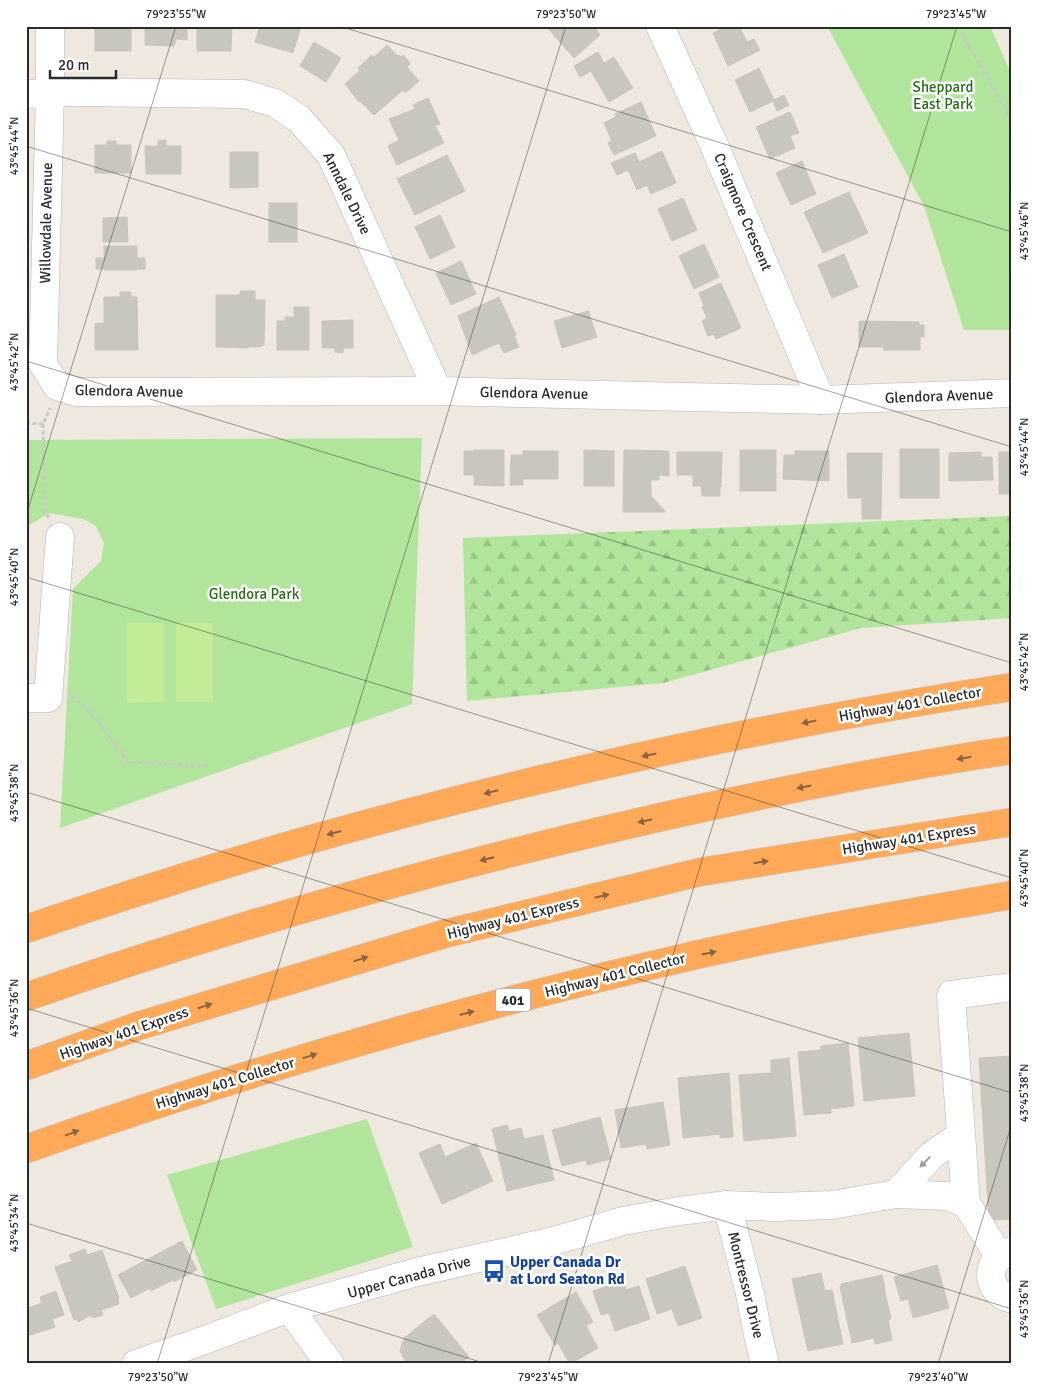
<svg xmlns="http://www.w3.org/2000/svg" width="1038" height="1390" font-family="Signika,sans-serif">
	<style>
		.forest { fill: url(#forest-firs) }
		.park { fill: #b0e59b }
		.pitch { fill: #c4ec97 }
		.building { fill: #c9c6bd; stroke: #cac4b8 }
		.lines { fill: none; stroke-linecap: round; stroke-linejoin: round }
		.minor-casing { stroke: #b2b4c0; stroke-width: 29 }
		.highway-casing { stroke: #c8c8c8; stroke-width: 29 }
		.path { stroke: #c8c8c8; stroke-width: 3; stroke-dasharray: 4 2.5; stroke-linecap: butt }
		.minor { stroke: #fff; stroke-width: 28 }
		.highway { stroke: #ffa959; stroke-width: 28 }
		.oneway { fill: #8b6440 }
		.oneway2 { fill: #a0a0a0 }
		.ticks { fill: none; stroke: #2c2c2c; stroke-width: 1; stroke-opacity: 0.45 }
		.labels { text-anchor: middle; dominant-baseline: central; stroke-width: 5; stroke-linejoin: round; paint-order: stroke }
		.shield { fill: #fff; stroke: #6b6b6b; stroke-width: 1 }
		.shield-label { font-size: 14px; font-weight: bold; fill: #2c2c2c }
		.park-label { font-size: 15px; fill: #276c1a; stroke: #fff }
		.street-label { font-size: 15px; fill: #2c2c2c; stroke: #fff }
		.transit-label { font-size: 15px; font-weight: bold; fill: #164399; stroke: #fff; text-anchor: start }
		.neatline { fill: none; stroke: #2c2c2c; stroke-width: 2 }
		.ticks-label { font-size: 12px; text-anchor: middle; fill: #2c2c2c }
	</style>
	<defs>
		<pattern id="forest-firs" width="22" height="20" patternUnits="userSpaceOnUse" patternTransform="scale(1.25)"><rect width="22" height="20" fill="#b0e59b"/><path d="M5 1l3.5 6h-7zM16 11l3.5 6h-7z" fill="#98c586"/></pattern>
	</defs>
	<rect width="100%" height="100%" fill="#eee8df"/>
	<!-- forest -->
	<polygon class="forest" points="1012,516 1012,618 861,628 663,683 467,701 463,538"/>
	<!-- park -->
	<g class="park">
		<polygon points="827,26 990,26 1012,76 1012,330 964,330 924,206"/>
		<polygon points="422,438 412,704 60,828 73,589 101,561 104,543 95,525 83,519 49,513 26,527 26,440"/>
		<polygon points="367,1119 413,1247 216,1309 167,1175"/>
	</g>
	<!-- pitch -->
	<g class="pitch">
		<polygon points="127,623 164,623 164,702 127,703"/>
		<rect x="176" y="623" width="37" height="79"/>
	</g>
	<!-- building -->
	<g class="building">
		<rect x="95" y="26" width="36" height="25"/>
		<polygon points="145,26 187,26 187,40 176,39 174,46 145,45"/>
		<polygon points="197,26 232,26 231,51 197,51"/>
		<polygon points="260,26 301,26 293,53 255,42"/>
		<polygon points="546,26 594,26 600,35 574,58"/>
		<polygon points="728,26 739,26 747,42 754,39 760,50 728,66 713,33"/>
		<polygon points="314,42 341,58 326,82 300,66"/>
		<polygon points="387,45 398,56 399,55 401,57 403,55 408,60 408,61 410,64 407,67 419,81 405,93 403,90 374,115 360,101 359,102 345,84 360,70 358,68 372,55 374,57"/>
		<polygon points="598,52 604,63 614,57 633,88 609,102 591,71 580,77 574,66"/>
		<polygon points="759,68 774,100 784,95 789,105 777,111 773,101 750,112 735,80"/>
		<polygon points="428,98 440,124 435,126 444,143 397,165 388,146 399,140 389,119 415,109 413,105"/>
		<polygon points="641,102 656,136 614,155 608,143 612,141 604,123 616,117 615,114"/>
		<polygon points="790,112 799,133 790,136 795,148 770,159 756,127"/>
		<polygon points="166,140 166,146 181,146 181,174 146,174 145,146 158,146 158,141"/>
		<polygon points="107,141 116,141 116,145 131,145 131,173 95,173 95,145 107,145"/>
		<polygon points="662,151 676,183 651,194 647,185 637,190 628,170 617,175 611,163 635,153 639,162"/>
		<polygon points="230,152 258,152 258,187 230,188"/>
		<polygon points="447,155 465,191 415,215 397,179"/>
		<polygon points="802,161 816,194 791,205 776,173"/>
		<polygon points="849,192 868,233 823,253 804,212"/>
		<polygon points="683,198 697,230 672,241 658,209"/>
		<rect x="269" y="203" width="28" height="39"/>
		<polygon points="440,215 455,247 430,259 415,227"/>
		<polygon points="127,217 128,242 103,242 103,218"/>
		<polygon points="704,244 719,277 694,289 679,256"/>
		<polygon points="104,246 137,246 137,258 145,258 145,269 136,269 137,270 104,270 104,269 96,269 96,258 104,258"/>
		<polygon points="844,254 858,287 832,298 818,265"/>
		<polygon points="461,261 476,294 451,305 436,273"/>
		<polygon points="721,283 741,328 716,339 714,334 708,336 702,321 707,318 702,307 704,306 699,293"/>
		<polygon points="240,291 255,291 255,300 265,300 264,345 259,347 248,347 248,348 216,347 216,295 240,295"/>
		<polygon points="120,292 131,292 131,297 137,297 138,350 95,350 95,324 104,323 104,297 120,297"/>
		<polygon points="499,297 516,335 514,336 519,347 504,353 499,343 472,355 458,316"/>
		<polygon points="294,307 309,307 309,350 277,350 277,321 285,321 285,317 294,317"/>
		<polygon points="588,311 597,337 562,348 554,321"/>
		<polygon points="353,320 353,348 343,348 343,353 335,352 335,348 322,348 322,321"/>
		<polygon points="859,321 919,322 919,325 924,325 924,337 920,337 920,350 884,350 884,347 859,347"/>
		<rect x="900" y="449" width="39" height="49"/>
		<polygon points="474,450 504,450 504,486 474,485 474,475 464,475 464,451 474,451"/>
		<polygon points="584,450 614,451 614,486 584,486"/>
		<polygon points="624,450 669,451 669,476 659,475 659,480 651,480 651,496 665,511 665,512 623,512"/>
		<rect x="740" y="450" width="36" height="41"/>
		<polygon points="523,451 558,451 558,479 523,479 523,485 510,485 511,455 523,455"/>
		<polygon points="795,451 829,451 829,481 783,479 784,455 795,455"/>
		<polygon points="677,452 722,452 721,487 720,486 720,496 702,496 701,486 693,486 693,475 677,475"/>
		<polygon points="981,452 981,457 992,457 993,480 949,481 949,453"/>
		<rect x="999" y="452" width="13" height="42"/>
		<polygon points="847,453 882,453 881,519 862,519 862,498 848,498"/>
		<polygon points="909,1033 915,1096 864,1101 858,1038"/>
		<polygon points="848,1043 854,1106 831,1109 831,1113 804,1115 798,1052 821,1050 821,1046"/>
		<polygon points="1012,1056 1012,1219 989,1220 979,1058"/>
		<polygon points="789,1058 796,1136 744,1141 739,1075 771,1073 771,1060"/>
		<polygon points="729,1073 733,1137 720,1138 720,1134 683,1138 678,1078"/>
		<polygon points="663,1102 670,1145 647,1149 646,1144 621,1148 615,1110"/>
		<polygon points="600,1117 611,1159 587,1165 586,1160 562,1166 552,1130"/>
		<polygon points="507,1125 509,1131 521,1128 524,1139 543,1135 554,1180 507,1191 492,1129"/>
		<polygon points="476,1143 493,1181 442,1204 419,1153 440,1144 445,1157"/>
		<polygon points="182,1241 197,1270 174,1282 173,1280 151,1291 150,1288 131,1298 118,1275"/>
		<polygon points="85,1249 87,1255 102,1250 119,1298 118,1298 119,1304 101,1310 103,1315 93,1318 92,1316 89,1316 78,1322 77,1319 74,1320 55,1267 72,1261 69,1255"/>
		<polygon points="937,1265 949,1308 913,1318 908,1299 901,1301 894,1277"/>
		<polygon points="685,1266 702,1318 678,1326 672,1309 657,1314 646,1279"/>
		<polygon points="821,1273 825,1291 832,1290 843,1344 808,1351 792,1279"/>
		<polygon points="882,1275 885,1288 884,1288 891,1319 888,1320 892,1340 875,1344 874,1338 852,1343 840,1287 841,1287 841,1284"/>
		<polygon points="623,1281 626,1290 639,1286 650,1319 615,1331 609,1313 601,1315 593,1291"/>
		<polygon points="56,1291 64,1315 52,1319 55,1327 27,1336 26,1309 42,1303 40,1297"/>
		<polygon points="576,1292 593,1322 586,1326 598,1348 570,1364 558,1343 555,1345 537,1315"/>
		<polygon points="434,1314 469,1357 461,1364 408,1364 402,1356 403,1355 400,1352 402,1343 405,1340 403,1339"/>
	</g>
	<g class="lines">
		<defs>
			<g id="minor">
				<polyline points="50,26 50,92 43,364 57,386 77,392 438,391 821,400 1012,393"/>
				<polyline points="660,26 714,145 821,400"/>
				<polyline points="26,94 72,92 244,94 275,103 299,119 331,155 438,391"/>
				<polyline points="26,698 48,698 60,537"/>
				<polyline points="896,1194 932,1155 960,1136"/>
				<polyline points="727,1205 750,1294 758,1335 765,1364"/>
				<path d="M1012,1251C984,1258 984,1292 1012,1299"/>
				<polyline points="999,1256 966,1203 951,995 1012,987"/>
				<polyline points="289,1308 330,1364"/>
				<polyline points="136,1364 205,1340 289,1308 417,1272 550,1242 623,1221 679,1211 727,1205 775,1207 832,1205 896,1194 947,1196 966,1203"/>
			</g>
			<g id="highway">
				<path d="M26,929C115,899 204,870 294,844C530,777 770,724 1012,687"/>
				<path d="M26,997C237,924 452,864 670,815C783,790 897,767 1012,750"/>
				<polyline points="26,1066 138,1026 444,934 700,872 1012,822"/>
				<path d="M26,1149C246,1071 472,1006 700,954C803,931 907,913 1012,895"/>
			</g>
		</defs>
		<!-- minor casing -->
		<use href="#minor" class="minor-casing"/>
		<!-- highway casing -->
		<use href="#highway" class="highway-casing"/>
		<!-- path -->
		<g class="path">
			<polyline points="958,26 1012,121"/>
			<polyline points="26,423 43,424 50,408"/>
			<polyline points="43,424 45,511 49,518"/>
			<path d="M72,696C95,714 111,738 127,762L207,766"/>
		</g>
		<!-- minor -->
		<use href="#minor" class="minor"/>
		<!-- highway -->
		<use href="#highway" class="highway"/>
	</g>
	<!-- one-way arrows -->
	<defs><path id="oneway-solid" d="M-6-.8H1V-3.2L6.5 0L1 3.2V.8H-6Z" transform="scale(1.25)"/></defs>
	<g class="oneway">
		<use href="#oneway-solid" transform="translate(809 722) rotate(169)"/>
		<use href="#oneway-solid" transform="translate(649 755) rotate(168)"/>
		<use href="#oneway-solid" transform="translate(964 758) rotate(170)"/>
		<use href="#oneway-solid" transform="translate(804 787) rotate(169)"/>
		<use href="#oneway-solid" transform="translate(491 792) rotate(166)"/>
		<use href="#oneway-solid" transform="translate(645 821) rotate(167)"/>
		<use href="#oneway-solid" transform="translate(334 833) rotate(165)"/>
		<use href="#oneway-solid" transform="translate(487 859) rotate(166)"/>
		<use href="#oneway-solid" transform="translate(761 862) rotate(-9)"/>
		<use href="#oneway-solid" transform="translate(602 896) rotate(-14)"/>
		<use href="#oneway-solid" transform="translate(709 953) rotate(-12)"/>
		<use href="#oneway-solid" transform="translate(361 959) rotate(-17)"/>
		<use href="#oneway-solid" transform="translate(205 1006) rotate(-17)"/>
		<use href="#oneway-solid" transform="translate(467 1013) rotate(-15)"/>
		<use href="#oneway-solid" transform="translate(310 1056) rotate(-17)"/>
		<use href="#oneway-solid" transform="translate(72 1133) rotate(-20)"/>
	</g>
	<use class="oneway2" href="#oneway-solid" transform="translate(925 1162) rotate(134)"/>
	<!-- ticks -->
	<path class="ticks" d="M339,26L1012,232M26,146L1012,447M26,361L1012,663M26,516L176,26M26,577L1012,878M26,792L1012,1093M26,1008L1012,1309M26,1223L487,1364M157,1364L566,26M548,1364L957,26M938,1364L1012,1123"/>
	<!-- icons -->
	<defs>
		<symbol id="bus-bare" viewBox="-9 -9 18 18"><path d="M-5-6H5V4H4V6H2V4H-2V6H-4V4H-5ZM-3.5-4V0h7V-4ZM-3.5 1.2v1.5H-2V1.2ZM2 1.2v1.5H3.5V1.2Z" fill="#1a4fb4" stroke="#fff" stroke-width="2.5" paint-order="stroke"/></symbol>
	</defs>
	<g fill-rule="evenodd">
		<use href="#bus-bare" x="478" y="1255" width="32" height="32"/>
	</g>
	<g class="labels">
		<!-- shield labels -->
		<rect class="shield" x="495.5" y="988.5" width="35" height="23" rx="4"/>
		<g class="shield-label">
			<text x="513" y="1000">401</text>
		</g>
		<!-- park labels -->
		<g class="park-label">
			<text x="943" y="87">Sheppard<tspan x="943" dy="17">East Park</tspan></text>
			<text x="254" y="594">Glendora Park</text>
		</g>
		<!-- street labels -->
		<g class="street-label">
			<text transform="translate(347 193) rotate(64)">Anndale Drive</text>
			<text transform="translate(743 212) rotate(67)">Craigmore Crescent</text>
			<text transform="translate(46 223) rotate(-89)">Willowdale Avenue</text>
			<text transform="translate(129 391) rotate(1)">Glendora Avenue</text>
			<text transform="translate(534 393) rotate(1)">Glendora Avenue</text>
			<text transform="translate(939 396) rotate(-2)">Glendora Avenue</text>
			<text transform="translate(910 704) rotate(-10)">Highway 401 Collector</text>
			<text transform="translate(909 839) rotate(-9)">Highway 401 Express</text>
			<text transform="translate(513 918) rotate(-14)">Highway 401 Express</text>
			<text transform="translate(615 975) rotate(-14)">Highway 401 Collector</text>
			<text transform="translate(124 1033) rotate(-19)">Highway 401 Express</text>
			<text transform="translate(225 1083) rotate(-17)">Highway 401 Collector</text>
			<text transform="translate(409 1277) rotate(-15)">Upper Canada Drive</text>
			<text transform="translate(746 1285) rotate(76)">Montressor Drive</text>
		</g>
		<!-- transit labels -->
		<g class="transit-label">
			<text x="510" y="1262">Upper Canada Dr<tspan x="510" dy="17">at Lord Seaton Rd</tspan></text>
		</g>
	</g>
	<!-- border -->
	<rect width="1038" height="1390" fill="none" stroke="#ffffff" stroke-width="55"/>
	<!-- scale -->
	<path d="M50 70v8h66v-8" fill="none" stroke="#2c2c2c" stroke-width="2.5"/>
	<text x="58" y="70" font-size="15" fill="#2c2c2c" stroke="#ffffff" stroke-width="4" paint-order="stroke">20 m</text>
	<rect x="28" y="28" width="982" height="1334" class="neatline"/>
	<g class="ticks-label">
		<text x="176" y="18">79°23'55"W</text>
		<text x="566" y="18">79°23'50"W</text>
		<text x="956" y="18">79°23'45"W</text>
		<text transform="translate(14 146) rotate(-90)" y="4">43°45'44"N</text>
		<text transform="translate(1024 231) rotate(-90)" y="4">43°45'46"N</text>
		<text transform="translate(14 362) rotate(-90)" y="4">43°45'42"N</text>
		<text transform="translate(1024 447) rotate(-90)" y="4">43°45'44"N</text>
		<text transform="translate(14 577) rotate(-90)" y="4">43°45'40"N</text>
		<text transform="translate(1024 662) rotate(-90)" y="4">43°45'42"N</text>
		<text transform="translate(14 793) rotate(-90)" y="4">43°45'38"N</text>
		<text transform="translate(1024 878) rotate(-90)" y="4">43°45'40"N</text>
		<text transform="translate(14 1008) rotate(-90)" y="4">43°45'36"N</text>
		<text transform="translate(1024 1093) rotate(-90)" y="4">43°45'38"N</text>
		<text transform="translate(14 1223) rotate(-90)" y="4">43°45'34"N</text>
		<text transform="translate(1024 1309) rotate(-90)" y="4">43°45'36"N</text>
		<text x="158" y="1381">79°23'50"W</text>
		<text x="548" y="1381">79°23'45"W</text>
		<text x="938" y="1381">79°23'40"W</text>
	</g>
</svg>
